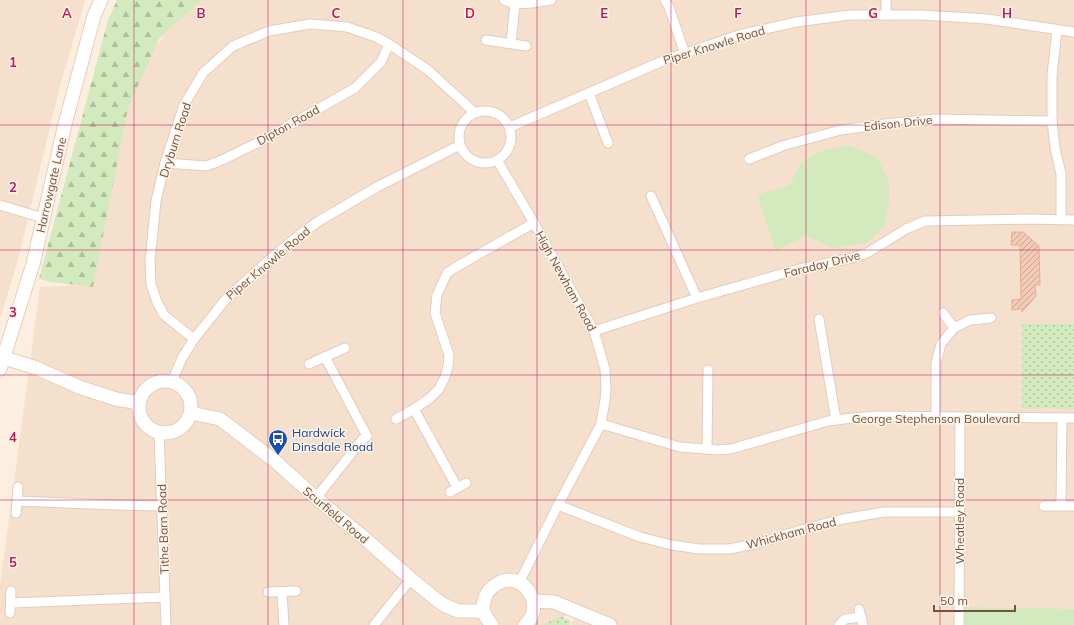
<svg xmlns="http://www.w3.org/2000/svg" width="1074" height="625" font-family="Mulish,sans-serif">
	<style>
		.residential { fill: #f5e0cd }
		.green { fill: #d2eabd }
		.forest { fill: url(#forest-firs) }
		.park { fill: url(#park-dots) }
		.building { fill: url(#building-hatch); stroke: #e6af95 }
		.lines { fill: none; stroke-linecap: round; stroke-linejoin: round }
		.street-casing { stroke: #e3ccbe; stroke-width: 11 }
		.secondary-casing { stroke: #e8cdba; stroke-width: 15 }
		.street { stroke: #fff; stroke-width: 9 }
		.secondary { stroke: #fff; stroke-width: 13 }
		.grid { fill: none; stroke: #c2185b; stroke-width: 1; stroke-opacity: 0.55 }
		.labels { text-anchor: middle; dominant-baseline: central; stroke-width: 3; stroke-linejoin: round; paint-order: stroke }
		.street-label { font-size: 12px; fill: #745346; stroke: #fff3e6 }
		.transit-label { font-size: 12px; fill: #164399; stroke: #fff3e6; text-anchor: start }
		.grid-label { font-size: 13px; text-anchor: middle; font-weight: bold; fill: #c2185b; stroke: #fff3e6; stroke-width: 3; stroke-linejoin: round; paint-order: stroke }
	</style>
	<defs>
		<pattern id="forest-firs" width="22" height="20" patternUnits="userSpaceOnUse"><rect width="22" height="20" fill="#d2eabd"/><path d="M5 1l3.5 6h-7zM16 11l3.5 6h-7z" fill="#afc09b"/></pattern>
		<pattern id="park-dots" width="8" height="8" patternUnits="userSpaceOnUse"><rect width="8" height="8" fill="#d2eabd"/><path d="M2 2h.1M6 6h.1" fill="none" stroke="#afc09b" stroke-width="1.8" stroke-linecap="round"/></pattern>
		<pattern id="building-hatch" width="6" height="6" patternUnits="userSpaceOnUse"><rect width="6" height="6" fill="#f3cab5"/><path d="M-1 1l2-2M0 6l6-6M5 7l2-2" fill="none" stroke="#c9a795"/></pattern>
	</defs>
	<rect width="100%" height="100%" fill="#fdefdf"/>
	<!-- residential -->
	<g class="residential">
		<polygon points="0,0 85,0 60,86 18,260 0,319"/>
		<polygon points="192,0 1074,0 1074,625 571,625 577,611 545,625 0,625 0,586 40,287 84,285 131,77"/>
	</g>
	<!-- green -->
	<g class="green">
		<polygon points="848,145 877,157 889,181 889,202 885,225 867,243 832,248 805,235 776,252 757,195 790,185 800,164 818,152"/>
		<polygon points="963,607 1074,609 1074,625 964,625"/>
	</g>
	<!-- forest -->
	<polygon class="forest" points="117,0 201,0 159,39 128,108 93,287 51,282 39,279 108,20"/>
	<!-- park -->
	<g class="park">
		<polygon points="1022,324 1074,324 1074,409 1022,408"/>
		<polygon points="561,616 571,621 569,625 543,625"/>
	</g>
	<!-- building -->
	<polygon class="building" points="1012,232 1023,232 1039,246 1040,285 1035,285 1036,296 1022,312 1022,309 1012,310 1012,300 1021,299 1020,245 1011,245"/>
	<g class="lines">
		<defs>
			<g id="street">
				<polyline points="504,0 515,4 532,3 551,0"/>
				<polyline points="665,0 669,7 685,54"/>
				<polyline points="886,0 886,15"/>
				<polyline points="1057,30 1052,76 1052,121 1055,148 1061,174 1061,219"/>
				<polyline points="486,40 526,46"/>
				<polyline points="511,43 515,4"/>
				<polyline points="589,93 608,143"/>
				<circle cx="485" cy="137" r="26"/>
				<polyline points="510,127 665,60 739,35 796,22 850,15 921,15 987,19 1074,32"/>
				<polyline points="749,159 785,145 841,130 885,124 935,119 1052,121"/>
				<polyline points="497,160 534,223 594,331 605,369 606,388 605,400 601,424 558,505 519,583"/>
				<polyline points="165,163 206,166 220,161 263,140 355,88 381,62 389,44"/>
				<polyline points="651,196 697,298"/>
				<polyline points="0,205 43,218"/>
				<polyline points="943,313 954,328"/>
				<polyline points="819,319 836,420"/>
				<polyline points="594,331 697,298 799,269 848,259 867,253 906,229 925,221 1028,219 1074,220"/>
				<polyline points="194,339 164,315 157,302 151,284 150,261 156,201 165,163 184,105 203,73 233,46 269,31 310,24 347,27 376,37 389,44 428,70 475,113"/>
				<polyline points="309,364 345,348"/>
				<polyline points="172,382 182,358 194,339 225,300 271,258 298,236 319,221 377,187 460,145"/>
				<polyline points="414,409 457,487"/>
				<polyline points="936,417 936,363 941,344 954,328 970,320 991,318"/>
				<polyline points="396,419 414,409 430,398 439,389 445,377 448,366 449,355 435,313 437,295 447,273 456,267 534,223"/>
				<polyline points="601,424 680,447 718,450 731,449 828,421 852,418 877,416 1074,418"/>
				<polyline points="159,432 166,625"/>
				<polyline points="707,449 708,370"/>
				<polyline points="450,492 466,483"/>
				<polyline points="316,498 362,440 367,436 325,357"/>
				<polyline points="17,501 117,505 162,506"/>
				<polyline points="558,505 640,537 672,545 699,549 729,549 755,544 811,527 843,519 884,512 959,512"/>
				<polyline points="1044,506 1074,506"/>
				<polyline points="1061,506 1062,418"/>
				<polyline points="16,513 18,487"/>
				<polyline points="268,592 296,591"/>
				<polyline points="282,592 284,625"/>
				<polyline points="11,603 165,597"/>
				<polyline points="859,609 863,625"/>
				<polyline points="10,613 11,591"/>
				<polyline points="374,625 411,579"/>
				<polyline points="839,625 845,619 861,617"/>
				<polyline points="959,625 960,418"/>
			</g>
			<g id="secondary">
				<polyline points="4,358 34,367 79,387 116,399 139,403"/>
				<polyline points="0,369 33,264 65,124 94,16 101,0"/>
				<circle cx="165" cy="407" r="26"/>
				<polyline points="191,413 220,419 275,461 316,498 362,536 411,579 442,604 458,611 482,611"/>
				<polyline points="533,601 554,602 610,625"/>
				<path d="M492,625C485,617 481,611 484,601C487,586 506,575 520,583C530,589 537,603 532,615C531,619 528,622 525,625"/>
			</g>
		</defs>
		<!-- street casing -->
		<use href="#street" class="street-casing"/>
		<!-- secondary casing -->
		<use href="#secondary" class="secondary-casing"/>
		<!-- street -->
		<use href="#street" class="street"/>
		<!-- secondary -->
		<use href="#secondary" class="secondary"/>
	</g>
	<!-- grid -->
	<path class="grid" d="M134,0V625M268,0V625M403,0V625M537,0V625M671,0V625M806,0V625M940,0V625M0,125H1074M0,250H1074M0,375H1074M0,500H1074"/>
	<!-- icons -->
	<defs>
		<symbol id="bus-pin" viewBox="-11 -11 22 30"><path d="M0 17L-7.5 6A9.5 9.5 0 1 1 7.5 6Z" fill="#1a4fb4" stroke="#fff3e6"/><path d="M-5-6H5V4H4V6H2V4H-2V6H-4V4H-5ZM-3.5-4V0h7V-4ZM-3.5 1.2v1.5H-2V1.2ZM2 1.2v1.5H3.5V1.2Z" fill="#fff"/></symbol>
	</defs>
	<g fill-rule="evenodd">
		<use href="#bus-pin" x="267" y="428" width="22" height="30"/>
	</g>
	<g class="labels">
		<!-- street labels -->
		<g class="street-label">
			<text transform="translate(714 45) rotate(-17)">Piper Knowle Road</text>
			<text transform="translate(898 123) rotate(-6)">Edison Drive</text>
			<text transform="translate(288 125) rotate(-29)">Dipton Road</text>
			<text transform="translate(175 140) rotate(-72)">Dryburn Road</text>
			<text transform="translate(51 185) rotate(-77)">Harrowgate Lane</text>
			<text transform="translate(268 263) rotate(-40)">Piper Knowle Road</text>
			<text transform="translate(822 264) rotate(-14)">Faraday Drive</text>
			<text transform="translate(566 281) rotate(61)">High Newham Road</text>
			<text x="936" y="418">George Stephenson Boulevard</text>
			<text transform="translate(336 515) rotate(40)">Scurfield Road</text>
			<text transform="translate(959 521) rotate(-90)">Wheatley Road</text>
			<text transform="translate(163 529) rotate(-92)">Tithe Barn Road</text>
			<text transform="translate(791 533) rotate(-15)">Whickham Road</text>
		</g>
		<!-- transit labels -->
		<g class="transit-label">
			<text x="292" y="432">Hardwick<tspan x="292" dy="14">Dinsdale Road</tspan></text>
		</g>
	</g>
	<g class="grid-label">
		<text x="67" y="18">A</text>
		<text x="201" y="18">B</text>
		<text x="336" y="18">C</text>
		<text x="470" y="18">D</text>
		<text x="604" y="18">E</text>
		<text x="738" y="18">F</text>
		<text x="873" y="18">G</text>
		<text x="1007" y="18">H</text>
		<text x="13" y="67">1</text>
		<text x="13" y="192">2</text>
		<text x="13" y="317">3</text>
		<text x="13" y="442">4</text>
		<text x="13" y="567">5</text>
	</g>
	<!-- scale -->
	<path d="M934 605v6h81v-6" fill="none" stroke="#745346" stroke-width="2"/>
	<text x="940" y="605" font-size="12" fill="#745346" stroke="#fff3e6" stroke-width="3" paint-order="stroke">50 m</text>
</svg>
